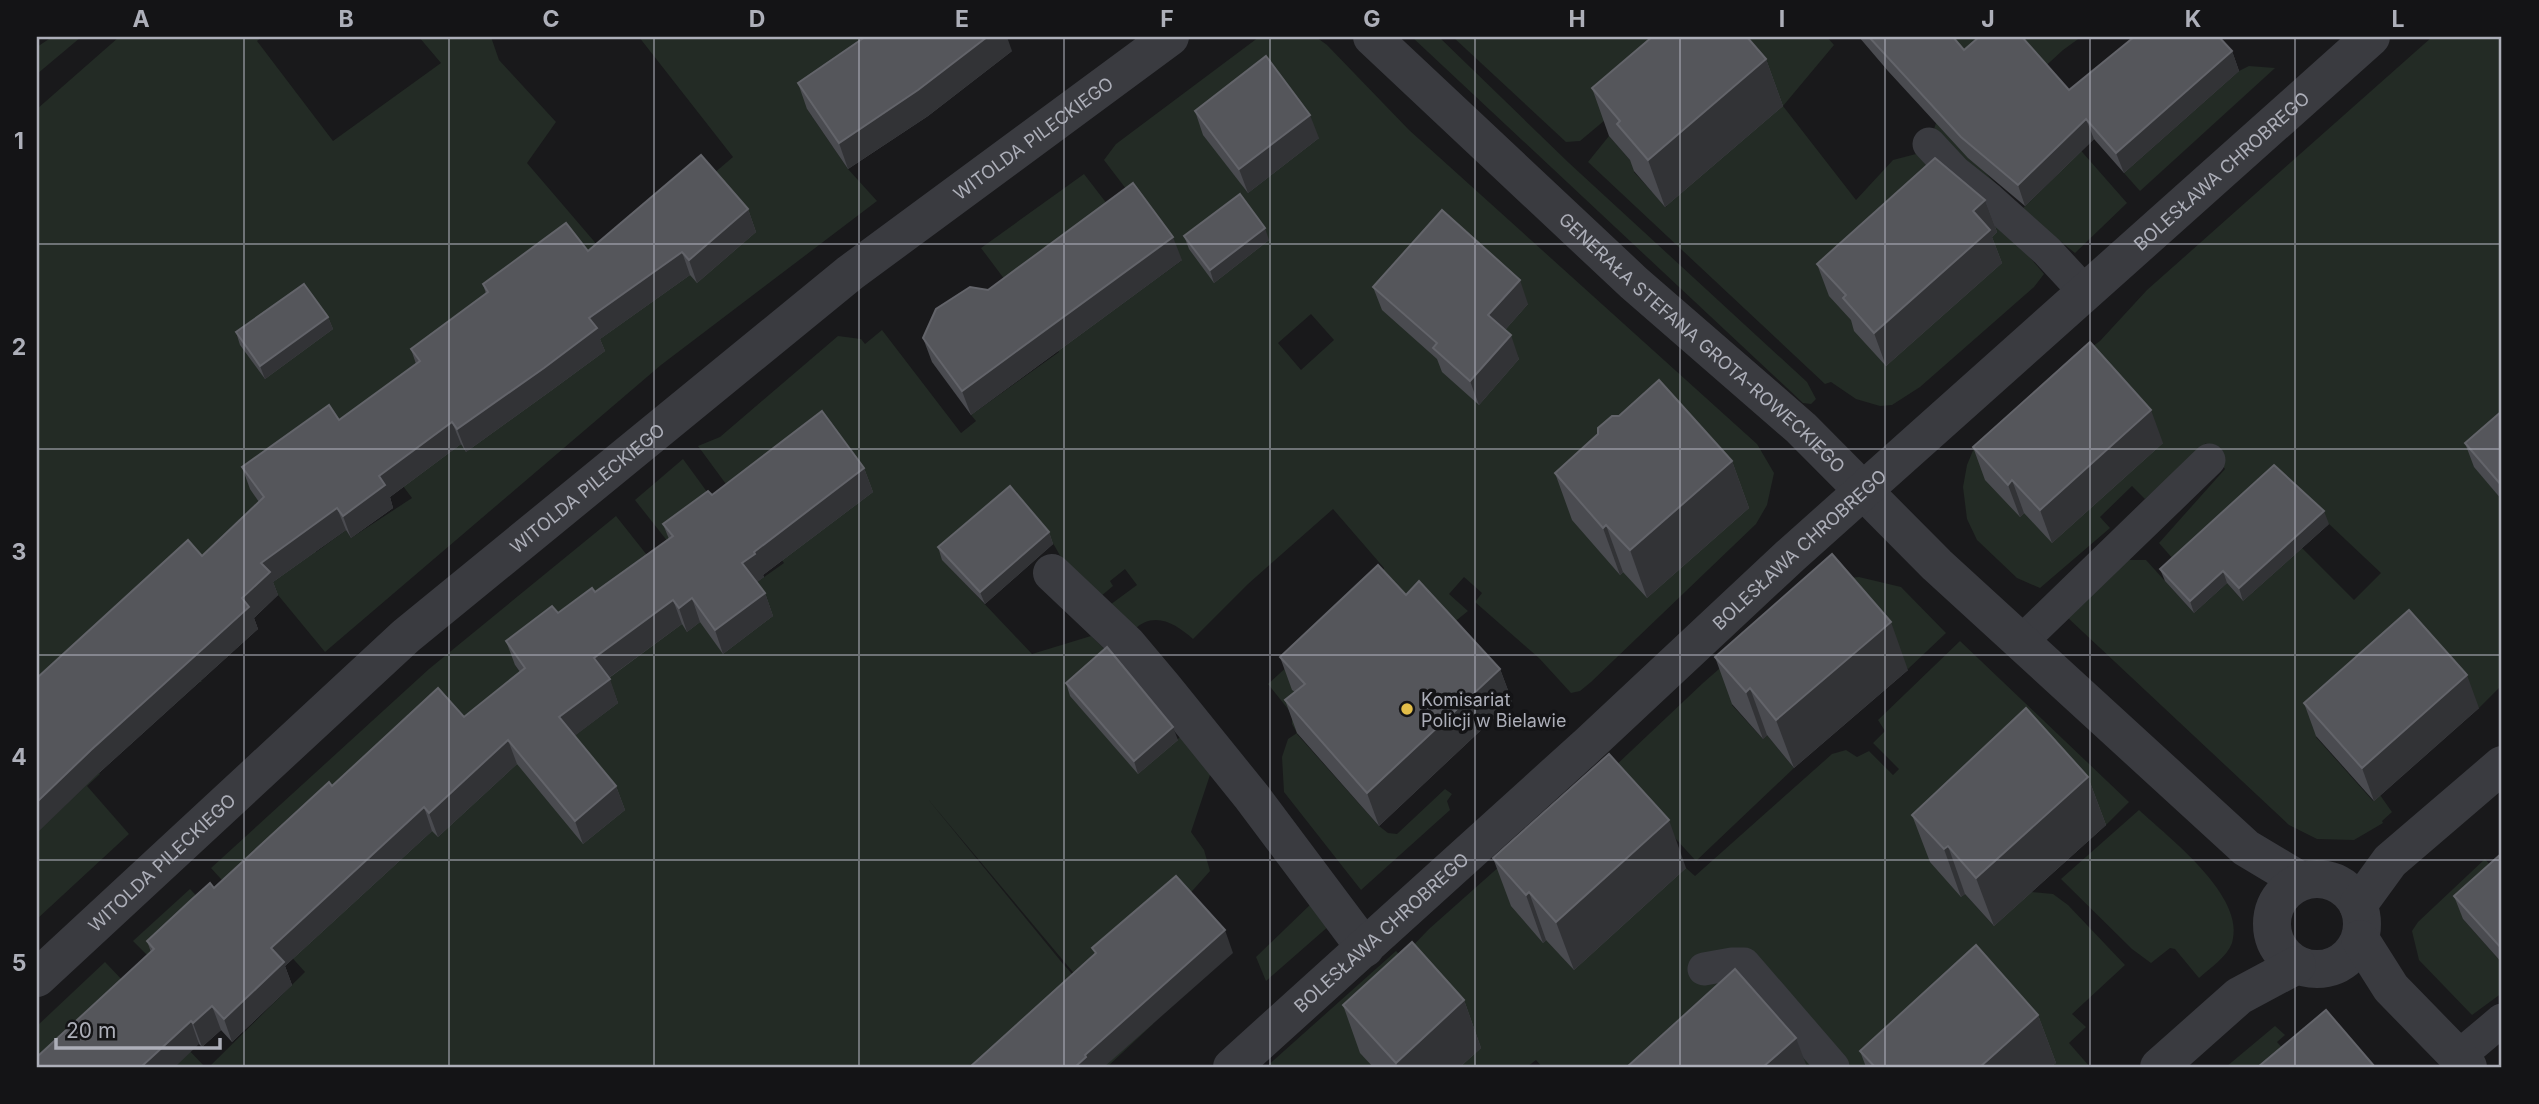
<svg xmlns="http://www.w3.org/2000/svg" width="2539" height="1104" font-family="Inter,sans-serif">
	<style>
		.green { fill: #232b25; fill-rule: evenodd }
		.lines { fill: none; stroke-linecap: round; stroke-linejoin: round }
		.lane { stroke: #3a3b40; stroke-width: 33 }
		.street { stroke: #3a3b40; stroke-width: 38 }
		.wall { fill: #4a4b50 }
		.shaded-wall { fill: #323336 }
		.building { fill: #55565b; stroke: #63646a; stroke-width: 2 }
		.grid { fill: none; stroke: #adafb9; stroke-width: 2; stroke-opacity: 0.55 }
		.poi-dot { fill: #e3be49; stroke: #141416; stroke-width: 2.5 }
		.labels { text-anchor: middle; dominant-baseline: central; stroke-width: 7; stroke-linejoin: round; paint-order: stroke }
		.street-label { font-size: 18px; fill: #adafb9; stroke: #141416 }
		.poi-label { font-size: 18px; fill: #adafb9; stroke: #141416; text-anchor: start }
		.neatline { fill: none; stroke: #adafb9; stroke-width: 2.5 }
		.grid-label { font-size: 23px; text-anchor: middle; font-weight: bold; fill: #adafb9 }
	</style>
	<rect width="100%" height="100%" fill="#19191b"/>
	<!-- green -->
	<g class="green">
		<polygon points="52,37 81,37 37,74 37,47"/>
		<path d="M119,37H262L257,41L333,141L441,63L419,37H491L499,60L556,122L527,163L611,261L733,157L639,37H871L807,109L848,169L877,201L661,365L325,652L278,595L238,553L165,643L202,682L174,685L64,735L100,774L87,786L129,834L37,919V109ZM352,418L412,498L351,538L346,530L316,552Z"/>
		<path d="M1259,37H1316L1327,45L1409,130L1757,444L1774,473L1767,505L1756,524L1591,682L1580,691L1571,693L1539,658L1475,602L1482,593L1464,577L1449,594L1468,611C1414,656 1351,688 1297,734L1379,826L1388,833L1397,834L1445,789L1452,794L1447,801L1450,810L1361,890L1284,792L1282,757L1288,739L1297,733L1292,724V714L1268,684L1380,582L1384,568L1333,509L1248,584L1193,639C1176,624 1154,610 1134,630L1103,610L1137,585L1125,569L1110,581L1113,586L1094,602L1066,566L1054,545L1014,498L942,559L1032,654L1091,636L1114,658L1139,773L1187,731L1212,769L1191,832L1204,850L1210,871L1185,899L1142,1012L1153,1024L1107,1067H209L305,972L211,868L429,669L616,516L700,622L784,563L698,446L720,437L838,336L861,339L865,344L882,330L961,433L976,421L971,415L1059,352L981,248L1084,174L1121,222L1098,321L1181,261L1104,160L1116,144ZM1311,314L1334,340L1301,370L1278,343ZM635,657L603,682L534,691L515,665ZM927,798L1077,977L1076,978L1064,965Z"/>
		<polygon points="1412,37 1439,37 1569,163 1807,382 1816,399 1811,404 1803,403"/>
		<polygon points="1453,37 1704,37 1580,141 1566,142"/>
		<polygon points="1729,37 1827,37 1834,45 1783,106 1856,200 1893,160 1916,154 2001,223 2044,274 2034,287 1920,387 1892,405 1880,406 1856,399 1831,382 1825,384 1588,162 1609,136 1637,168 1634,172 1666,207"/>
		<polygon points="1942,37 2081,37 2063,50 2024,86 2127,203 2075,253 2021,210 2061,171 1977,164 2000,188 1929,144 1936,123"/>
		<polygon points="2432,37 2502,37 2502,685 2479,708 2421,643 2316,737 2373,801 2380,795 2392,812 2382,821 2383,823 2354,840 2317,839 2289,825 2067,617 2128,560 2146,560 2194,613 2227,583 2243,601 2302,548 2354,600 2381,573 2311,507 2180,567 2159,543 2225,469 2206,443 2145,499 2132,486 2100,517 2110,528 2040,588 2017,578 1977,540 1967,519 1963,487 1967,465 1974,448 1995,427 2079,356 2100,341 2147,290"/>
		<polygon points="2249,66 2275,68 2140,191 2124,173 2239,71"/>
		<polygon points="683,459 721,511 672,547 635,500"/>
		<polygon points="1859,577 1901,587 1946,633 1908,669 1849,602 1732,705 1763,739 1767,735 1794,768 1696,861 1612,769 1703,683 1807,592 1830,580"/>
		<polygon points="1960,641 2129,802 2106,825 2043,756 1961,897 1965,894 1993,925 2031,892 2053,894 2068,905 2125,965 2072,1014 2086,1027 2069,1043 2090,1067 2050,1067 2055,1063 1912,1067 1542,1067 1536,1060 1527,1067 1266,1067 1396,951 1402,957 1429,929 1602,775 1543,942 1686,868 1695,876 1832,754 1846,750 1857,757 1869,751 1893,775 1899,769 1873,743 1885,731 1878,720"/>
		<path d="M2139,810C2169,838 2247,897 2232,943C2227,957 2210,968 2199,978L2175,949L2170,948L2151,963L2132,949L2061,879Z"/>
		<polygon points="2485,859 2502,879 2463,919 2502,963 2502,993 2472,1015 2419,960 2412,931 2418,922"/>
		<polygon points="190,889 206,906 156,964 133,941"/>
		<polygon points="1314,901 1330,925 1266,981 1256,957"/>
		<polygon points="105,962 205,1067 37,1067 37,1026"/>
		<polygon points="2275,1026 2285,1035 2277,1042 2286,1052 2270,1067 2226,1067"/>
	</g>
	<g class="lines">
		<!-- lane -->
		<g class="lane">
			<polyline points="1929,144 1955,172 1989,199 2047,251 2084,291"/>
			<polyline points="2021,642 2209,460"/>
			<polyline points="1704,969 1732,964 1744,964 1833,1067"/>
			<polyline points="2458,1057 2502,1020"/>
		</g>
		<!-- street -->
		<g class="street">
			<path id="s1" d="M1372,37L1634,283L1801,428L1937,565L2246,848L2301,881"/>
			<polyline points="1052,573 1127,644 1164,688 1252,797 1365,948"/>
			<circle cx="2317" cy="924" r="45"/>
			<polyline points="2358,905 2390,861 2502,765"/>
			<polyline points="2360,939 2391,988 2468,1067"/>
			<path id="s2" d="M37,978L406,636L850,273L1170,37"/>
			<path id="s3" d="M1232,1067L1589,744L1790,556L2371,37"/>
			<polyline points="2159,1067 2239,996 2297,965"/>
		</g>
	</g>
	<!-- wall -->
	<g class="wall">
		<polygon points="1859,37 1953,37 1964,50 2069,90 2220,38 2232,51 2239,71 2124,173 2094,139 2025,206 1968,158 1888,71"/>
		<polygon points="1012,51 928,116 848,169 807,109 798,83"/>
		<polygon points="1766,59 1783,106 1665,207 1634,171 1630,160 1609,136 1592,88"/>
		<polygon points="1195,111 1319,138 1248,193 1203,135"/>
		<polygon points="1985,200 1997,232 1992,237 2002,263 1886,366 1854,331 1851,320 1829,296 1817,264"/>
		<polygon points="748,209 756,232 697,283 690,275 600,339 605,351 552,390 466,452 461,444 390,497 393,508 351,538 346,530 273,582 278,595 254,618 258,629 99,773 202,556 259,502 250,489 242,467 339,420 416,364 411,349 486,294 483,284 588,251"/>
		<polygon points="1184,236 1269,240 1214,283 1189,249"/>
		<polygon points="1182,260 971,415 932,362 923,338 988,290"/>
		<polygon points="1373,287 1528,304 1505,330 1519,359 1479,405 1442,372 1437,359 1382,310"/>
		<polygon points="328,317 333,329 265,379 240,345 236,332"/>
		<polygon points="2502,411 2502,500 2474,467 2465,443"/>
		<polygon points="2163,443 2052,543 2024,513 2020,517 1985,480 1973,447"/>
		<polygon points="1732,461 1749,508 1647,598 1623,572 1620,575 1572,520 1555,473"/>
		<polygon points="864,468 873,492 763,575 764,577 757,582 765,593 773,616 723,654 700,622 687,632 682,624 609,678 618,703 574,736 616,786 625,810 583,844 517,764 438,837 432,831 285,966 292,985 232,1042 221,1030 202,1047 199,1044 151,952 147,941 214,888 332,786 464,717 520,672 515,665 506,641 595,592 669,539 663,524 712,495"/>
		<polygon points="2329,524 2243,601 2227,583 2194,613 2165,581 2160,569"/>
		<polygon points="1049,532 1053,544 985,604 942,560 938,547"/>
		<polygon points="1406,595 1500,669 1512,701 1379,826 1297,733 1285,700 1295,692 1292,690 1280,657"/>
		<polygon points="1715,657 1908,670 1794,768 1767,735 1763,739 1732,704"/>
		<polygon points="1066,683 1178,740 1138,774 1070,696"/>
		<polygon points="2304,703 2479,708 2374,801 2316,736"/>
		<polygon points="2088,777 2106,825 1994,926 1965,894 1961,897 1930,862 1912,815"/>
		<polygon points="2502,853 2502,963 2463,919 2454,896"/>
		<polygon points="1493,858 1686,868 1574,970 1546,940 1543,943 1511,906"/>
		<polygon points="1464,1000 1481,1048 1460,1067 1373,1067 1360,1053 1343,1005"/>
		<polygon points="2038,1015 2056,1063 2050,1067 1866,1067 1860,1051"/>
	</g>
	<!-- shaded-wall -->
	<g class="shaded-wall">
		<polygon points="987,37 1007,37 1012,51 928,116 848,169 839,143"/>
		<polygon points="2232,51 2239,71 2124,173 2116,153"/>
		<polygon points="1766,59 1783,106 1665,207 1648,160"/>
		<polygon points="1310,115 1319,138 1248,193 1239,169"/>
		<polygon points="2086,119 2094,139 2025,206 2018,185"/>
		<polygon points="1985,200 1997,232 1992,237 2002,263 1886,366 1874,333 1973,211"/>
		<polygon points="748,209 756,232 697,283 689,260"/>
		<polygon points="1265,228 1269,240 1214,283 1210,270"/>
		<polygon points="1173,237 1182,260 971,415 962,391"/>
		<polygon points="682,252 690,275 600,339 605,351 552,390 466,452 457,429 589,318"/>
		<polygon points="1520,280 1528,304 1497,339 1488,315"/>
		<polygon points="328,317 333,329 265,379 260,366"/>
		<polygon points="1511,335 1519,359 1479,405 1470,381"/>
		<polygon points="2151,410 2163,443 2052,543 2040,510"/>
		<polygon points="452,422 461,444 390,497 393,508 351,538 343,516 379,476"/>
		<polygon points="1732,461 1749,508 1647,598 1630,550"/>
		<polygon points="864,468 873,492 763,575 764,577 751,587 742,563 754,552"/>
		<polygon points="2012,480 2024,513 2020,517 2008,485"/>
		<polygon points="337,508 346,530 273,582 278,595 254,618 258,629 99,773 37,833 37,802 261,563"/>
		<polygon points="2324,511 2329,524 2243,601 2239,588"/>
		<polygon points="1606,525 1623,572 1620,575 1603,528"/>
		<polygon points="1049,532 1053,544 985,604 980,592"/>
		<polygon points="2223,571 2227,583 2194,613 2190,601"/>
		<polygon points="765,593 773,616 723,654 715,630"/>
		<polygon points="692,598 700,622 687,632 679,608"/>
		<polygon points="673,600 682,624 603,682 594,658"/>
		<polygon points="1891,622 1908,670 1794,768 1776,720"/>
		<polygon points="1500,669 1512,701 1379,826 1367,793"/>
		<polygon points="2467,675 2479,708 2374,801 2362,768"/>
		<polygon points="610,679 618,703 568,741 559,717"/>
		<polygon points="1750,688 1767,735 1763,739 1746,692"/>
		<polygon points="1173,727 1178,740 1138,774 1134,761"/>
		<polygon points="508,740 517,764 438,837 429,813"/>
		<polygon points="2088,777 2106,825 1994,926 1976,878"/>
		<polygon points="616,786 625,810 583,844 575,821"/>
		<polygon points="424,807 432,831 285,966 292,985 232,1042 224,1019 271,948"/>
		<polygon points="1669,820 1686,868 1574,970 1556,922"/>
		<polygon points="1948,846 1965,894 1961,897 1944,849"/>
		<polygon points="1529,892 1546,940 1543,943 1526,895"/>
		<polygon points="1225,930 1233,953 1104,1067 1075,1067 1085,1055"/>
		<polygon points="1464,1000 1481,1048 1460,1067 1398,1067 1396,1063"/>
		<polygon points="212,1006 221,1030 202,1047 193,1023"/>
		<polygon points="2038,1015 2056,1063 2050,1067 1980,1067"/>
		<polygon points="191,1021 199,1044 175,1067 141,1067"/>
		<polygon points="1796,1038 1807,1067 1763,1067"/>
	</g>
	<!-- building -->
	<g class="building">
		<polygon points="865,37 987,37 918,90 839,143 798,83"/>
		<polygon points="1652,37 1747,37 1766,59 1648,160 1617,124 1620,121 1592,88"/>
		<polygon points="1869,37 1953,37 1964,50 1979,37 2022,37 2069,90 2134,37 2219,37 2232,51 2116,153 2086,119 2018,185 1961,137"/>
		<polygon points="1266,56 1310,115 1239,169 1195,111"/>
		<polygon points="701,155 748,209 689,260 682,252 589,318 597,328 544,368 457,429 452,422 379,476 385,485 343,516 337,508 261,563 270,572 242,598 249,607 91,750 37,802 37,678 188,540 202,556 264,497 242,467 329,405 339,420 420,361 411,349 488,292 483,284 566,223 588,251"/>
		<polygon points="1935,158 1985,200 1973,211 1990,230 1874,333 1843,298 1846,295 1817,264"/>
		<polygon points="1133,183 1173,237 962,391 923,338 936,309 970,287 988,290"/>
		<polygon points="1240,194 1265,228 1210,270 1184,236"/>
		<polygon points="1442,210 1520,280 1488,315 1511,335 1470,381 1433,348 1437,343 1373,287"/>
		<polygon points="304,284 328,317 260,366 236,332"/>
		<polygon points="2090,342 2151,410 2040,510 2012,480 2008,485 1973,447"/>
		<polygon points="1659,380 1732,461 1630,550 1606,525 1603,528 1555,473 1598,434 1598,428 1612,416 1619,416"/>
		<polygon points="822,411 864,468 754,552 755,554 742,563 765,593 715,630 692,598 679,608 673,600 594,658 610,679 559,717 616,786 575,821 508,740 429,813 424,807 271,948 284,962 224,1019 212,1006 193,1023 191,1021 141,1067 37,1067 37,1057 154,949 147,941 190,901 210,883 214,888 329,782 332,786 438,688 464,717 525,668 506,641 552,606 558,613 592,588 595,592 673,536 663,524 708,491 712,495"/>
		<polygon points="2502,411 2502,486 2465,443"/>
		<polygon points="2274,465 2324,511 2239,588 2223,571 2190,601 2160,569"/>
		<polygon points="1010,486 1049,532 980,592 938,547"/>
		<polygon points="1832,554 1891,622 1776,720 1750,688 1746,692 1715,657"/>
		<polygon points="1378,565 1406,595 1419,581 1500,669 1367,793 1285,700 1305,684 1280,657"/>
		<polygon points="2409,610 2467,675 2362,768 2304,703"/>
		<polygon points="1107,647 1173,727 1134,761 1066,683"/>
		<polygon points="2026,708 2088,777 1976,878 1948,846 1944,849 1912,815"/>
		<polygon points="1609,754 1669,820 1556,922 1529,892 1526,895 1493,858"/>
		<polygon points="2502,853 2502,949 2454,896"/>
		<polygon points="1176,876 1225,930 1085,1055 1086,1057 1075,1067 970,1067 1096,953 1092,948"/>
		<polygon points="1412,942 1464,1000 1396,1063 1343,1005"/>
		<polygon points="1976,945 2038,1015 1980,1067 1875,1067 1860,1051"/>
		<polygon points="1735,969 1796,1038 1763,1067 1627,1067"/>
		<polygon points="2326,1010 2375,1067 2258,1067"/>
	</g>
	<!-- grid -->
	<path class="grid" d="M244,37V1067M449,37V1067M654,37V1067M859,37V1067M1064,37V1067M1270,37V1067M1475,37V1067M1680,37V1067M1885,37V1067M2090,37V1067M2295,37V1067M37,244H2502M37,449H2502M37,655H2502M37,860H2502"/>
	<!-- markers -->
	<circle class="poi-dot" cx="1407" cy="709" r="7"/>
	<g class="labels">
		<!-- street labels -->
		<g class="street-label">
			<text stroke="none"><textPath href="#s2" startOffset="1304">WITOLDA PILECKIEGO</textPath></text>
			<text stroke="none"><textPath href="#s3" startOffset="1335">BOLESŁAWA CHROBREGO</textPath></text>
			<text stroke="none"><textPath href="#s1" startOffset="450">GENERAŁA STEFANA GROTA-ROWECKIEGO</textPath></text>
			<text stroke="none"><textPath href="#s2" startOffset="737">WITOLDA PILECKIEGO</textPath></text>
			<text stroke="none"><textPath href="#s3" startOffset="768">BOLESŁAWA CHROBREGO</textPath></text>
			<text stroke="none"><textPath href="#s2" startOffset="170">WITOLDA PILECKIEGO</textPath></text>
			<text stroke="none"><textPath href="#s3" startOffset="201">BOLESŁAWA CHROBREGO</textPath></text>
		</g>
		<!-- poi labels -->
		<g class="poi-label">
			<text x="1421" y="699">Komisariat<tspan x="1421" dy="21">Policji w Bielawie</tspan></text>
		</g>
	</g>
	<!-- border -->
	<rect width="2539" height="1104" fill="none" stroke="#141416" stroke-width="77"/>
	<!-- scale -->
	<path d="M56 1038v10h164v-10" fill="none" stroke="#adafb9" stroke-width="3.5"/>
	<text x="66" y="1038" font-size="21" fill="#adafb9" stroke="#141416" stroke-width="5" paint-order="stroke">20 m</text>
	<rect x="38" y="38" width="2462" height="1028" class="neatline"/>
	<g class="grid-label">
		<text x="141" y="27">A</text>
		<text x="346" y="27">B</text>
		<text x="551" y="27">C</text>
		<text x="757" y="27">D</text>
		<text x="962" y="27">E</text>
		<text x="1167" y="27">F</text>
		<text x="1372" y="27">G</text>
		<text x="1577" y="27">H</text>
		<text x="1782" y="27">I</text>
		<text x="1988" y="27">J</text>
		<text x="2193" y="27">K</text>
		<text x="2398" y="27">L</text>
		<text x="19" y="149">1</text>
		<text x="19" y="355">2</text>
		<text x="19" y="560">3</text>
		<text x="19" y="765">4</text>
		<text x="19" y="971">5</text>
	</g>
</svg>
